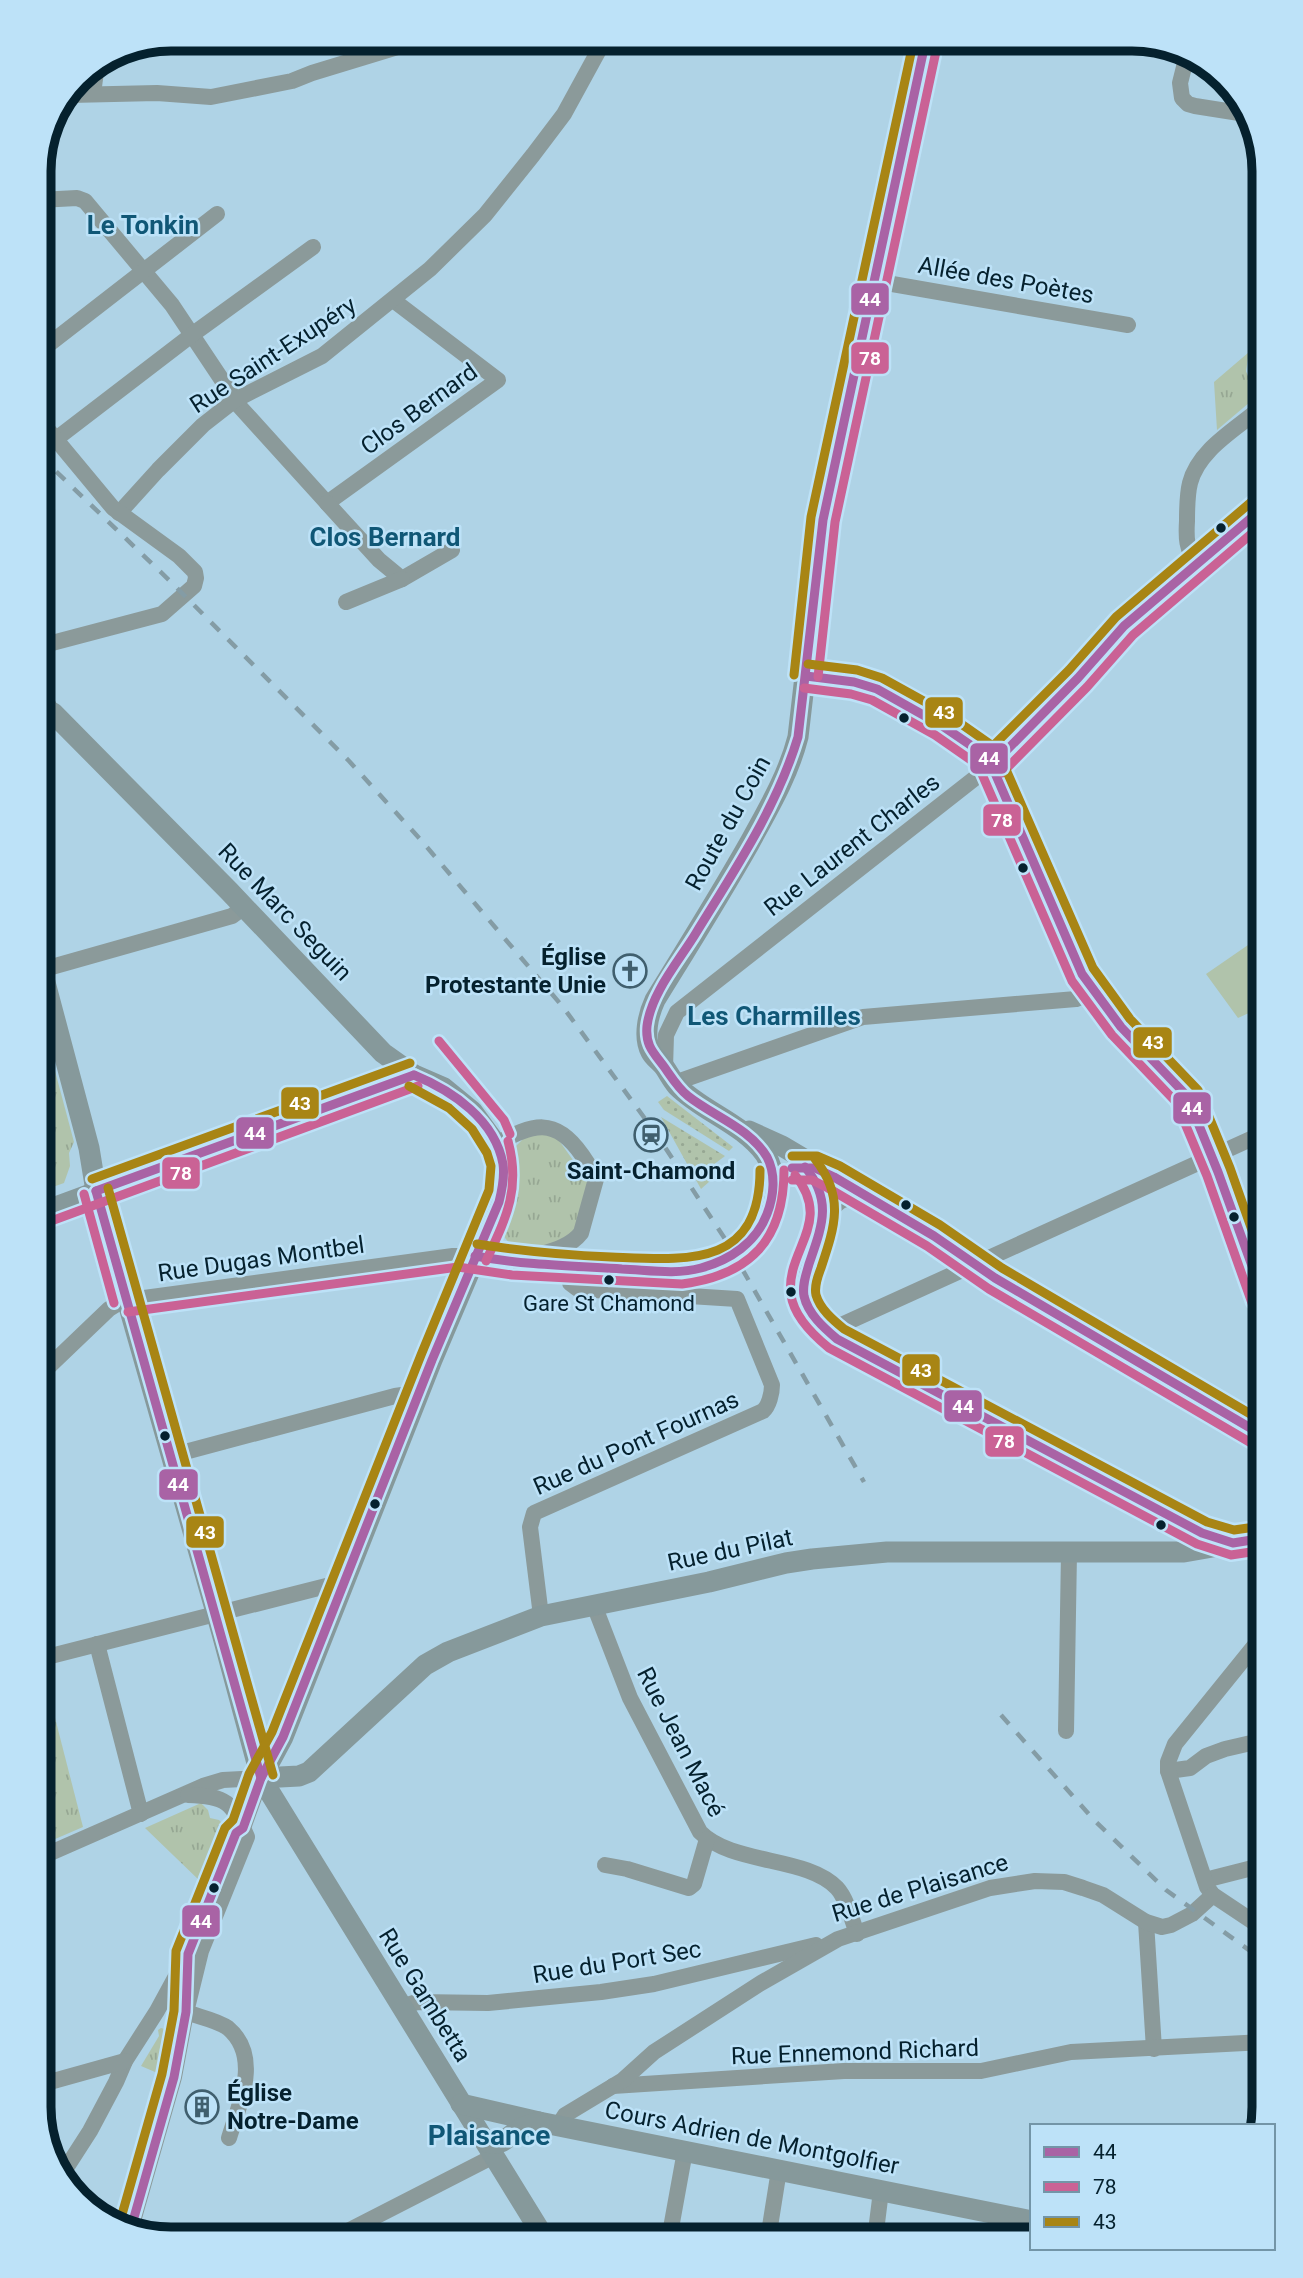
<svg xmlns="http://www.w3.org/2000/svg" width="1303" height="2278" font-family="Roboto,sans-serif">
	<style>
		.grass { fill: url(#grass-dots) }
		.park { fill: url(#park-tufts) }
		.pitch { fill: #b0c3ab }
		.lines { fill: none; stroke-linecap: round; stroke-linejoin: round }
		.street { stroke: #8b9a9a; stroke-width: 16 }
		.secondary { stroke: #86999b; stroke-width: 21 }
		.rail { stroke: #849ca5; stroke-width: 4.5; stroke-dasharray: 12 12; stroke-linecap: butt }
		.bus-1-casing { stroke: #bde2f8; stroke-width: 14 }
		.bus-2-casing { stroke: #bde2f8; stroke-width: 14 }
		.bus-3-casing { stroke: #bde2f8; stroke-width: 14 }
		.bus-1 { stroke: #a963a5; stroke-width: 9 }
		.bus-2 { stroke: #ca6295; stroke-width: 9 }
		.bus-3 { stroke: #a88514; stroke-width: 9 }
		.bus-dot { fill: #05212e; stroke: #bde2f8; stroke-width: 2.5 }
		.labels { text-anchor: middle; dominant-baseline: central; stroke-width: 5; stroke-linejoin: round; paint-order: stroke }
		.bus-label { font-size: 22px; fill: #05212e; stroke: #bde2f8 }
		.street-label { font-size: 24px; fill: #05212e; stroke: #bde2f8 }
		.poi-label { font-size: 24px; font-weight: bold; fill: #05212e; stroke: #bde2f8; text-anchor: end }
		.neighbourhood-label { font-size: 26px; font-weight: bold; fill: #105776; stroke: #bde2f8 }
		.quarter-label { font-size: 28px; font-weight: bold; fill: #105776; stroke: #bde2f8 }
		.rim { fill: none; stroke: #05212e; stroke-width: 9 }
		.line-badge { stroke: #bde2f8; stroke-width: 2.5 }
		.badge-label { font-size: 19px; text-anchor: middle; font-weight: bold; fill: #fff }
	</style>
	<defs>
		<pattern id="grass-dots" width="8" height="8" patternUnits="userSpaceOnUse" patternTransform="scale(1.75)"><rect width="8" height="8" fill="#b0c3ab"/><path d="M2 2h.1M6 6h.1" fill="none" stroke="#96a793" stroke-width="1.8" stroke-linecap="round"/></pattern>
		<pattern id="park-tufts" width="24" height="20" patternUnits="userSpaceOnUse" patternTransform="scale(1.75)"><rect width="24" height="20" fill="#b0c3ab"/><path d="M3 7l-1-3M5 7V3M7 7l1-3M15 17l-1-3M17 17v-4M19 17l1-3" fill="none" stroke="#96a793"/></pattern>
	</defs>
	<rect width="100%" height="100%" fill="#afd3e6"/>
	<!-- grass -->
	<g class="grass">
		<polygon points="667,1096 733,1147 729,1151 664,1110 658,1102"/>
		<polygon points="661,1117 725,1156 713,1165 719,1173 701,1189"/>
	</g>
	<!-- park -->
	<g class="park">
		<polygon points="1249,352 1246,371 1256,397 1217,430 1214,382"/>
		<polygon points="39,1011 74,1142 69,1153 70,1166 64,1183 50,1188 47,1198 39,1201"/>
		<path d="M553,1132L590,1184L571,1239C552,1244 516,1259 504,1236L516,1195L514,1148L527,1135Z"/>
		<polygon points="39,1668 43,1671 83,1827 39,1846"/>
		<polygon points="201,1803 208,1810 210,1818 219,1820 225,1826 202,1883 145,1828"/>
		<polygon points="161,2028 168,2030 173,2035 162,2075 141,2066 159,2036 158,2030"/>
	</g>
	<!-- pitch -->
	<polygon class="pitch" points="1264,927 1264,1006 1238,1018 1206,974 1264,934 1261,929"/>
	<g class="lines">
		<!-- street -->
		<g class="street">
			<polyline points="1187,55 1180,83 1182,98 1188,104 1195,106 1252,115"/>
			<polyline points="93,94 97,64"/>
			<polyline points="70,95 157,93 211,97 292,81 312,73 417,41"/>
			<polyline points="39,200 77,198 85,201 172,305 240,407 327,503 498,380 393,300"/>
			<polyline points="875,281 1128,325"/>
			<polyline points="39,352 217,214"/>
			<path d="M1264,384C1255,374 1255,362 1264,351"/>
			<polyline points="56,439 193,334 313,247"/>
			<polyline points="327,503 379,560 402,579 452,550"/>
			<polyline points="119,513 158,470 203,425 235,400 322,356 430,269 485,215 533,155 564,114 605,39"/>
			<path d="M1197,563C1186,550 1186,537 1187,521C1187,509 1187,495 1190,483C1199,448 1239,428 1264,405"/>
			<polyline points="346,602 402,579"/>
			<polyline points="39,657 44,647 52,643 162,614 194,586 196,578 195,572 179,556 113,508 39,419"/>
			<path d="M806,676L854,682L877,689L941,725L988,757L1082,974C1101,1005 1123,1030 1148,1056C1161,1070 1176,1080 1187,1096L1218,1172L1264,1299"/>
			<polyline points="39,689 53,713"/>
			<polyline points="41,970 232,916 244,907"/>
			<polyline points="665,1068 666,1035 677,1012 993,764 1078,678 1124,626 1264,507"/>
			<polyline points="674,1083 863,1017 1076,999 1093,992"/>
			<path d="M496,1144C533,1124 555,1116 582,1155C587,1163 593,1170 596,1179L581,1233C567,1251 539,1253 518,1262"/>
			<path d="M805,1167C837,1199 819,1232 808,1269C805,1278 802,1287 804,1296C808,1313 825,1329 837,1339L1202,1533L1233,1543"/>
			<path d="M824,1224C836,1201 842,1193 869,1203"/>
			<polyline points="828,1331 1264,1133"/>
			<polyline points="39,1376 109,1309 122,1301 453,1256 475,1256"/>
			<polyline points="170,1456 395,1396 402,1395 416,1400"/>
			<polyline points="1258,1539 1255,1527 1264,1502"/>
			<path d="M594,1605L630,1698L700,1832C732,1865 807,1856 837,1888C847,1899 852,1920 857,1934"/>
			<path d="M541,1616L530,1527L534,1513L763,1411C769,1406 772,1393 772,1385L737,1299L578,1289L570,1283L569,1267"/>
			<polyline points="97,1644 141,1814"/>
			<polyline points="39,1659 346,1581"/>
			<polyline points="1066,1731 1069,1553"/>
			<polyline points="1168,1771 1190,1768 1206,1756 1225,1749 1264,1740"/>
			<polyline points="39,1858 203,1786 223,1780 261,1778 243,1828 236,1833 188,1954 157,2011 125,2061 116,2082 90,2131 61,2176"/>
			<polyline points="605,1865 627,1869 689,1888 694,1884 707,1839"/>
			<polyline points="1205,1880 1264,1865"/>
			<polyline points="1146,1922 1154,2049"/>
			<polyline points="1264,1929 1213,1895 1207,1887 1168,1771 1168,1762 1175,1744 1264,1634"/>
			<polyline points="401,2007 417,2002 488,2003 601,1992 654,1984 816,1945"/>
			<path d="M186,2012C199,2017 217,2020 228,2028C262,2057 239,2104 229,2138"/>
			<polyline points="39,2085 125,2061"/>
			<polyline points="613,2086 844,2071 981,2071 1071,2052 1264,2042"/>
			<polyline points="558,2126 565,2115 623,2080 654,2052 761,1983 838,1939 990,1888 1035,1881 1064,1882 1083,1888 1103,1895 1146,1922 1162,1927 1171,1925 1192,1914 1213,1895"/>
			<path d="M131,2228L174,2077L186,2012L201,1951L247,1837C232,1802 227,1796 188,1795"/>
			<polyline points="332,2239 494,2156"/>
			<polyline points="669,2239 685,2151"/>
			<polyline points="768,2239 779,2170"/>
			<polyline points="875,2239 881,2191"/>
		</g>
		<!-- secondary -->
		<g class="secondary">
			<polyline points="39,713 53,713 229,891 383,1053 414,1075 444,1088 472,1111 496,1144 502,1161 503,1186 499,1202 432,1360 283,1737 261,1778"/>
			<polyline points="39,960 89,1148 96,1191 222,1633 261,1778 545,2239"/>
			<polyline points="749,1131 782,1146 934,1236 995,1278 1264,1436"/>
			<polyline points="39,1213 414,1075"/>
			<path d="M475,1256L513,1263L683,1272C727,1266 766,1242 772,1195C774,1181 773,1166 765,1154C742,1123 703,1112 677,1086C672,1080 669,1074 665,1068C661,1062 654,1058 651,1052C643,1037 648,1015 655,1000C687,948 719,897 749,844C768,809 788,776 798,737L823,520L926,39"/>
			<polyline points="261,1778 299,1776 309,1772 425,1665 448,1652 541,1616 709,1582 786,1563 812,1559 887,1552 1184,1552 1264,1538"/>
			<polyline points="461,2104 539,2122 1032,2221"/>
			<path d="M486,2142C502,2146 505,2139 517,2131C523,2126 531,2125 539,2122"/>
		</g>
		<!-- rail -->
		<g class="rail">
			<polyline points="39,455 170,581 349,761 420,839 563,1007 657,1135 725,1239 864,1482"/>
			<polyline points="1001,1715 1094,1820 1166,1890 1264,1961"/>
		</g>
		<defs>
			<g id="bus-1">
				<polyline points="806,676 854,682 877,689 941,725 988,757 1082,974 1121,1027 1187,1096 1218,1172 1264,1299"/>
				<polyline points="993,764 1078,678 1124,626 1264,507"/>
				<path d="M805,1167C833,1201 822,1226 809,1264C806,1275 802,1285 804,1296C808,1314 824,1328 837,1339L1202,1533L1233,1543L1264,1538"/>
				<polyline points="792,1168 815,1168 834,1177 934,1236 995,1278 1264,1436"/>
				<polyline points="96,1191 261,1778"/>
				<polyline points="96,1191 414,1075"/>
				<path d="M475,1256C524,1265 573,1266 622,1269C648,1270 676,1275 701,1268C730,1260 756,1243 767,1214C774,1196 776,1174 767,1157C750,1128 713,1116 688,1096C678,1088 672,1078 665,1068C654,1053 645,1046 647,1026C651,993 679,961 696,933C734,871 777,807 798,737L823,520L926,39"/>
				<path d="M131,2228L174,2077L186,2012L188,1954L236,1833L243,1828L261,1778L283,1737L432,1360L499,1202C502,1190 505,1177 503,1164C495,1120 453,1091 414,1075"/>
			</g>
			<g id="bus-2">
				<polyline points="818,677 835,522 938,42"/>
				<polyline points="804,688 851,694 872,700 935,735 978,765 1072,981 1112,1035 1176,1102 1207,1176 1252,1303"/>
				<polyline points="1002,773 1087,687 1133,635 1264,523"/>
				<polyline points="439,1041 504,1120 510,1134"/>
				<path d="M795,1175C834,1223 785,1250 791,1295C794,1317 813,1335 829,1348L1197,1544L1231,1555L1264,1550"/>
				<polyline points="792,1180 812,1180 828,1188 927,1246 989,1289 1258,1447"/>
				<polyline points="84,1194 114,1303"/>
				<polyline points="43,1224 418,1086"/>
				<path d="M486,1261C506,1218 521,1189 508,1141"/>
				<path d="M128,1312L458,1267L512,1275L682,1284C751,1275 784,1239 784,1170"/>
			</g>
			<g id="bus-3">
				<polyline points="808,664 857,670 882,678 947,714 997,749 1093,968 1130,1019 1198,1090 1230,1168 1264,1264"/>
				<polyline points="794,675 811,517 914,39"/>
				<polyline points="984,755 1069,670 1116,617 1256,498"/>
				<polyline points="792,1156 817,1156 840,1166 940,1225 1002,1268 1264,1422"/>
				<path d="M815,1159C845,1197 835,1226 821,1268C818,1276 814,1286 816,1295C820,1309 833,1320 844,1329L1207,1522L1234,1530L1262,1526"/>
				<polyline points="92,1179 410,1063"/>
				<polyline points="108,1188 273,1775"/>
				<path d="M477,1244C521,1251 566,1255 611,1257C685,1260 760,1269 760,1170"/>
				<polyline points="119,2225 162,2074 174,2011 176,1951 225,1828 233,1820 249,1774 272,1732 421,1355 489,1190 491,1166 487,1153 472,1129 449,1108 409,1086"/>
			</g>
		</defs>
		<!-- bus-1 casing -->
		<use href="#bus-1" class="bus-1-casing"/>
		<!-- bus-2 casing -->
		<use href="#bus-2" class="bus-2-casing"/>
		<!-- bus-3 casing -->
		<use href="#bus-3" class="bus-3-casing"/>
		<!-- bus-1 -->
		<use href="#bus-1" class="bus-1"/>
		<!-- bus-2 -->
		<use href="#bus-2" class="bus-2"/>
		<!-- bus-3 -->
		<use href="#bus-3" class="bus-3"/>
	</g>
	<!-- icons -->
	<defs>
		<symbol id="church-ring" viewBox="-11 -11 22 22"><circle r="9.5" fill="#bde2f8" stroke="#405f6e" stroke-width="1.5"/><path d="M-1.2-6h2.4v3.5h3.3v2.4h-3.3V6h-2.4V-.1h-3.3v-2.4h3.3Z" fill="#405f6e"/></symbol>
		<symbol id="station-ring" viewBox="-11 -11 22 22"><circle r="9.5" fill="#bde2f8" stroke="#405f6e" stroke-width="1.5"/><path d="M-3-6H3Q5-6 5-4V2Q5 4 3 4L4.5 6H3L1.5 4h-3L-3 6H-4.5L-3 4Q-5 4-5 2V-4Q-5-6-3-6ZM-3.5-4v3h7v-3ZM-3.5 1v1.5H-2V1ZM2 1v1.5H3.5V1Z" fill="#405f6e"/></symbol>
		<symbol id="building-ring" viewBox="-11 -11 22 22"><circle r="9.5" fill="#bde2f8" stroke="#405f6e" stroke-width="1.5"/><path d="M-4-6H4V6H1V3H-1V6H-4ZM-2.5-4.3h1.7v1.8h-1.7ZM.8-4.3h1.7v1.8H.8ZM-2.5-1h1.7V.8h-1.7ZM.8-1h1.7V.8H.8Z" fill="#405f6e"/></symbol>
	</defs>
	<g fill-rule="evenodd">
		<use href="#church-ring" x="611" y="952" width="38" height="38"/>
		<use href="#station-ring" x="632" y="1116" width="38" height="38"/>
		<use href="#building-ring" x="183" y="2088" width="38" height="38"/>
	</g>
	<!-- markers -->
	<g class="bus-dot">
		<circle cx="1221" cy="528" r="6"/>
		<circle cx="904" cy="718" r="6"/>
		<circle cx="1023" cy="868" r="6"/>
		<circle cx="906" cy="1205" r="6"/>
		<circle cx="1234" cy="1217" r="6"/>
		<circle cx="609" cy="1280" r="6"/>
		<circle cx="791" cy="1292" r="6"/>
		<circle cx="165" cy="1436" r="6"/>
		<circle cx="375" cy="1504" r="6"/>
		<circle cx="1161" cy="1525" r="6"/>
		<circle cx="214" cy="1888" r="6"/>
	</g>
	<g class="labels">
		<!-- bus labels -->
		<g class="bus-label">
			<text x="609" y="1303">Gare St Chamond</text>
		</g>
		<!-- street labels -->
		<g class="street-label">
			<text transform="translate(1006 280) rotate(10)">Allée des Poètes</text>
			<text transform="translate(273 355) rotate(-33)">Rue Saint-Exupéry</text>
			<text transform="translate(419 409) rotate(-36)">Clos Bernard</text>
			<text transform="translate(728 823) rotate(-61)">Route du Coin</text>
			<text transform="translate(852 845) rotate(-38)">Rue Laurent Charles</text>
			<text transform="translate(285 912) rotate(46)">Rue Marc Seguin</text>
			<text transform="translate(261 1259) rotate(-8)">Rue Dugas Montbel</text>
			<text transform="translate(636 1443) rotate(-24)">Rue du Pont Fournas</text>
			<text transform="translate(730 1550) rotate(-12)">Rue du Pilat</text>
			<text transform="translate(681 1742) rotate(63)">Rue Jean Macé</text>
			<text transform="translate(920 1888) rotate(-17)">Rue de Plaisance</text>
			<text transform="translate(617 1962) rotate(-9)">Rue du Port Sec</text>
			<text transform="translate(425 1995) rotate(58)">Rue Gambetta</text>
			<text transform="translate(855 2052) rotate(-2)">Rue Ennemond Richard</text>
			<text transform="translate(752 2138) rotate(11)">Cours Adrien de Montgolfier</text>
		</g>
		<!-- poi labels -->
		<g class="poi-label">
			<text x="606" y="957">Église<tspan x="606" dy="28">Protestante Unie</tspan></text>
			<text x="651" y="1171" text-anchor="middle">Saint-Chamond</text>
			<text x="227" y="2093" text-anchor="start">Église<tspan x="227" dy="28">Notre-Dame</tspan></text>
		</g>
		<!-- neighbourhood labels -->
		<g class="neighbourhood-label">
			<text x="143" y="225">Le Tonkin</text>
			<text x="385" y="537">Clos Bernard</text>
			<text x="774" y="1016">Les Charmilles</text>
		</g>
		<!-- quarter labels -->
		<g class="quarter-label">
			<text x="489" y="2135">Plaisance</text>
		</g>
	</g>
	<!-- crop -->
	<path d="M0 0H1303V2278H0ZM171 51H1132A120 120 0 0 1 1252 171V2107A120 120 0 0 1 1132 2227H171A120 120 0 0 1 51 2107V171A120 120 0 0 1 171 51Z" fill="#bde2f8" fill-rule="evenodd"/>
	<path class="rim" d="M171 51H1132A120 120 0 0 1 1252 171V2107A120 120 0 0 1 1132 2227H171A120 120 0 0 1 51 2107V171A120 120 0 0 1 171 51Z"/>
	<g class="line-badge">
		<rect x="850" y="282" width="40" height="34" rx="7" fill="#a963a5"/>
		<rect x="850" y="341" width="40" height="34" rx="7" fill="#ca6295"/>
		<rect x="924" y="696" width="40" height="33" rx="7" fill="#a88514"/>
		<rect x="969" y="742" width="40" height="33" rx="7" fill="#a963a5"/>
		<rect x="982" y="803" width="40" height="34" rx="7" fill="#ca6295"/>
		<rect x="1132" y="1026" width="41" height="33" rx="7" fill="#a88514"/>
		<rect x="280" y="1086" width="40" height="34" rx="7" fill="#a88514"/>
		<rect x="1172" y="1091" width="40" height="34" rx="7" fill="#a963a5"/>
		<rect x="235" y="1116" width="40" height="34" rx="7" fill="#a963a5"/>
		<rect x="161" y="1156" width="40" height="34" rx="7" fill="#ca6295"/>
		<rect x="901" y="1353" width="40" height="34" rx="7" fill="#a88514"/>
		<rect x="943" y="1389" width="40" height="34" rx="7" fill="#a963a5"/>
		<rect x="984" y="1425" width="41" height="33" rx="7" fill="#ca6295"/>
		<rect x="158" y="1468" width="41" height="33" rx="7" fill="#a963a5"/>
		<rect x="185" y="1515" width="40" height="34" rx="7" fill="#a88514"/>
		<rect x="181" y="1904" width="40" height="34" rx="7" fill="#a963a5"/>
	</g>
	<g class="badge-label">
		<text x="870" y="306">44</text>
		<text x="870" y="365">78</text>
		<text x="944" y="719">43</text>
		<text x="989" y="765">44</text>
		<text x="1002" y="827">78</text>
		<text x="1153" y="1049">43</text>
		<text x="300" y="1110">43</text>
		<text x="1192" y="1115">44</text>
		<text x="255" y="1140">44</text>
		<text x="181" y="1180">78</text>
		<text x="921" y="1377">43</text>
		<text x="963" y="1413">44</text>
		<text x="1004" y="1448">78</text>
		<text x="178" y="1491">44</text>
		<text x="205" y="1539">43</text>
		<text x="201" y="1928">44</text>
	</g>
	<!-- legend -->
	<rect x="1030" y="2124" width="245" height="126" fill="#bde2f8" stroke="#7395a7" stroke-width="2"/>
	<rect x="1044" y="2147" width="35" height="10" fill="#a963a5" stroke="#7395a7" stroke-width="2"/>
	<text x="1093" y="2159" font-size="21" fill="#05212e">44</text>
	<rect x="1044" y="2182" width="35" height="10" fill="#ca6295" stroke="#7395a7" stroke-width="2"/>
	<text x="1093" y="2194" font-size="21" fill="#05212e">78</text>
	<rect x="1044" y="2217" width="35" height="10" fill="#a88514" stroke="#7395a7" stroke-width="2"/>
	<text x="1093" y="2229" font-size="21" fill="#05212e">43</text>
</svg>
